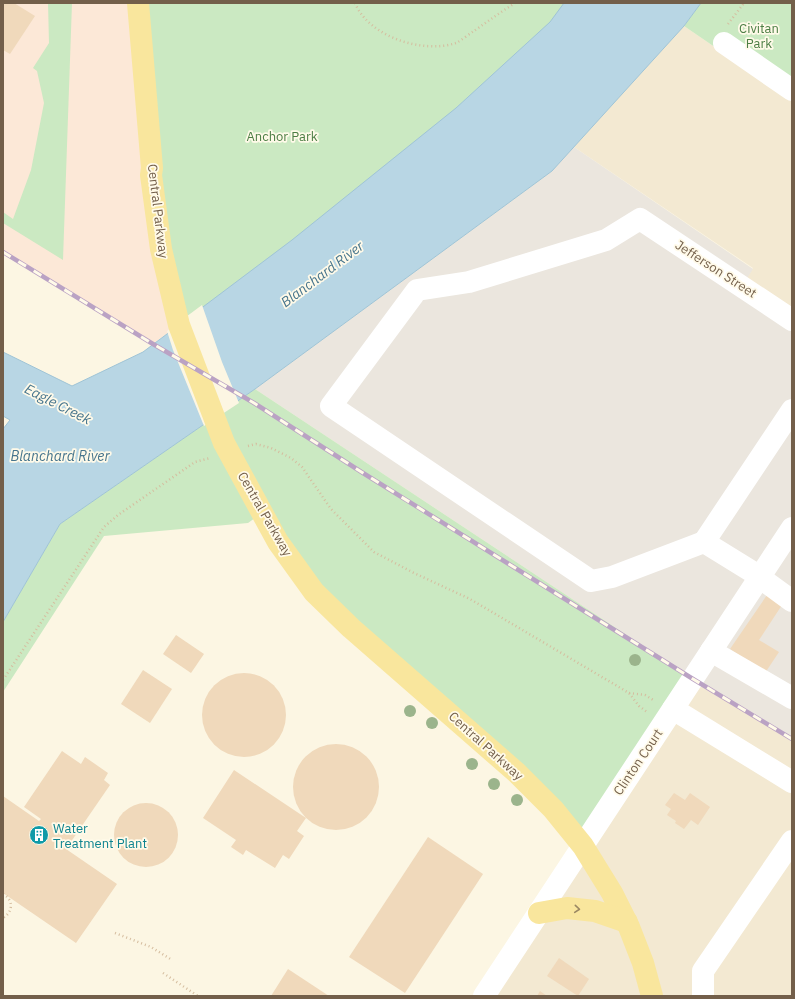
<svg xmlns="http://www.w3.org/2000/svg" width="795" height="999" font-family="'IBM Plex Sans',sans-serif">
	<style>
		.residential { fill: #f3e9d2 }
		.commercial { fill: #fce8d7 }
		.industrial { fill: #ebe6de }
		.green { fill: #cbe9c2 }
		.water { fill: #b8d6e4; stroke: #9fc4d6 }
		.pier { fill: #fcf6e3 }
		.building { fill: #f0d9bb }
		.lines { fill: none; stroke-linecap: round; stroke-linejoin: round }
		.path { stroke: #d5bd9f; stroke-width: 2.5; stroke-dasharray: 1 3; stroke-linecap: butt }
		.minor { stroke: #fff; stroke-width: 22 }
		.major { stroke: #f9e69d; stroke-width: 22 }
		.rail-casing { stroke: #baa2c4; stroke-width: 4.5 }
		.rail { stroke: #fffae9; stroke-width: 3; stroke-dasharray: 9; stroke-linecap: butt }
		.tree { fill: #9bb48c }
		.oneway { stroke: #9b8863 }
		.labels { text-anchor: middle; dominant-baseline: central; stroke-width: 3.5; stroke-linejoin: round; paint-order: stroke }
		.park-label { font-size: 13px; fill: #4c7e44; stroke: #fffae9 }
		.street-label { font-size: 13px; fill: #735f4a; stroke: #fffae9 }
		.culture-label { font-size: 13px; fill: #0d838f; stroke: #fffae9; text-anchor: start }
		.water-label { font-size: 14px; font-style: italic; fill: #47758d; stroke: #fffae9 }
	</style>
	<rect width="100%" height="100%" fill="#fcf6e3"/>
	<!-- residential -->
	<g class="residential">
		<polygon points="684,26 722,52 792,95 792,320 742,286 753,268 574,147"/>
		<polygon points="693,679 792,739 792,996 484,996"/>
	</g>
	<!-- commercial -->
	<polygon class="commercial" points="3,3 563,3 292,240 153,344 3,252"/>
	<!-- industrial -->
	<polygon class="industrial" points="574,147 753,269 742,286 792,320 792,739 693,679 255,389 552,171"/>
	<!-- green -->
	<g class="green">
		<polygon points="48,3 72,3 63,260 3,223 3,212 13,219 31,170 44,103 37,71 33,68 49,43"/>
		<polygon points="138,3 626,3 179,325"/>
		<polygon points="701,3 792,3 792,95 722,52 684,26"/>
		<polygon points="255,389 693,679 583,846 351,628 263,512 248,523 104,536 3,692 3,622 60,524"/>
	</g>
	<!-- water -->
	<polygon class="water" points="564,3 701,3 684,26 552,171 255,389 60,524 3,622 3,429 10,420 3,416 3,352 72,386 143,352 292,240 456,108 550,22"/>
	<!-- pier -->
	<polygon class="pier" points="202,305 222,362 239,403 204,426 173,350 167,331"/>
	<!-- building -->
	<g class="building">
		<polygon points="3,3 14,3 35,16 10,54 3,50"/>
		<polygon points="767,595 782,605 759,640 779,652 765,673 730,649"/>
		<polygon points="176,635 204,654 191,673 163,654"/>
		<polygon points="143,670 172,689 150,723 121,704"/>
		<circle cx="244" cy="715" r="42"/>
		<circle cx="336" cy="787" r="43"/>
		<polygon points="62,751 81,764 85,757 108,773 104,780 110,785 66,849 117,884 76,943 3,893 3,796 39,821 41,819 24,807"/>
		<polygon points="234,770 306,818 297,831 304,836 289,859 283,855 275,868 246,850 243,855 231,847 236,840 203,818"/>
		<polygon points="674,793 685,800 690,793 710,807 698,825 691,820 684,829 675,823 676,821 667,815 671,809 665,805"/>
		<circle cx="146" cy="835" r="32"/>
		<polygon points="428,837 483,874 405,993 349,957"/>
		<polygon points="559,958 589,979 578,996 547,976"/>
		<polygon points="288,969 329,996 271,996"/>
		<polygon points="540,991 547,996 537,996"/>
	</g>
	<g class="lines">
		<!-- path -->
		<g class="path">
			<path d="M355,3C369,37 423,54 456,43C462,40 469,34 474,31C488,21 501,12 515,3"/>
			<polyline points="728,24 744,3"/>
			<polyline points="248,446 256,444 271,448 291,458 302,467 331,509 374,552 414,573 470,599 629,693 639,706 647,712"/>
			<polyline points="3,680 104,527 118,515 195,462 210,458"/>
			<polyline points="629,693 645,695 655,701"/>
			<path d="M3,894C14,900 13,912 3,918"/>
			<polyline points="115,933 151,947 172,960"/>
			<polyline points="163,973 198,996"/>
		</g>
		<!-- minor -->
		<g class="minor">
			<polyline points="724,43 792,90"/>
			<polyline points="792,320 640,219 606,240 469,282 417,290 331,406 591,581 612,577 704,542 751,571 792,601"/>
			<polyline points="704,542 792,410"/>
			<polyline points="711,651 792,698"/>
			<polyline points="673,709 792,782"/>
			<polyline points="484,996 792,528"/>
			<polyline points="703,996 703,971 792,841"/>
		</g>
		<!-- major -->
		<g class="major">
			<polyline points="138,3 152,168 151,175 161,249 179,325 224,443 278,542 314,592 351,628 517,773 553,809 583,846 612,893 629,927 643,963 652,996"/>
			<polyline points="539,913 567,908 595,911 627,922"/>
		</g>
		<defs>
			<polyline id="rail" points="3,252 153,344 254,403 363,473 693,679 792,739"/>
		</defs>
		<!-- rail casing -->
		<use href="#rail" class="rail-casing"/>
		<!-- rail -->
		<use href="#rail" class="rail"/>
	</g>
	<!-- trees -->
	<g class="tree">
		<circle cx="635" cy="660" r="6"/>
		<circle cx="410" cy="711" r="6"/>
		<circle cx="432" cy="723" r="6"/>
		<circle cx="472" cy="764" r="6"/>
		<circle cx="494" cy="784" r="6"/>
		<circle cx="517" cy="800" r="6"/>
	</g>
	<!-- one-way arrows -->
	<defs><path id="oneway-chevron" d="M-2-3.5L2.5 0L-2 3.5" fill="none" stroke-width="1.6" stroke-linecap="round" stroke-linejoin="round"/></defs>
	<use class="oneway" href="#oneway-chevron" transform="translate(577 909) rotate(5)"/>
	<!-- icons -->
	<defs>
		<symbol id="building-disc" viewBox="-11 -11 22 22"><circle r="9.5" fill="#0f9aa8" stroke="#fffae9"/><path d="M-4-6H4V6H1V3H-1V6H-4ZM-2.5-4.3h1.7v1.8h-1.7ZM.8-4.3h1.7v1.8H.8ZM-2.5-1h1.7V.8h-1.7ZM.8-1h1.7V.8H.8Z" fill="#fff"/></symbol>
	</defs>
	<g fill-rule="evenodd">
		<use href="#building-disc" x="28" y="824" width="22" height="22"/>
	</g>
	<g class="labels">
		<!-- park labels -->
		<g class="park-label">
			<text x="759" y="28">Civitan<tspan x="759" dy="15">Park</tspan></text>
			<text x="282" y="136">Anchor Park</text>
		</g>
		<!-- street labels -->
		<g class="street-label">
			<text transform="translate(158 211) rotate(83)">Central Parkway</text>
			<text transform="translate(716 269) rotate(33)">Jefferson Street</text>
			<text transform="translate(265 514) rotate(60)">Central Parkway</text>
			<text transform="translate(486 746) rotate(42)">Central Parkway</text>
			<text transform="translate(638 762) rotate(-56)">Clinton Court</text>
		</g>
		<!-- culture labels -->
		<g class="culture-label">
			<text x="53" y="828">Water<tspan x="53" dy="15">Treatment Plant</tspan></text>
		</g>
		<!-- water labels -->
		<g class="water-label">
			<text transform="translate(322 274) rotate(-37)">Blanchard River</text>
			<text transform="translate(58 404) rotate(27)">Eagle Creek</text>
			<text x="60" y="456">Blanchard River</text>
		</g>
	</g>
	<!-- border -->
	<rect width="795" height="999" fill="none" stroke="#735f4a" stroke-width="8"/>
</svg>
